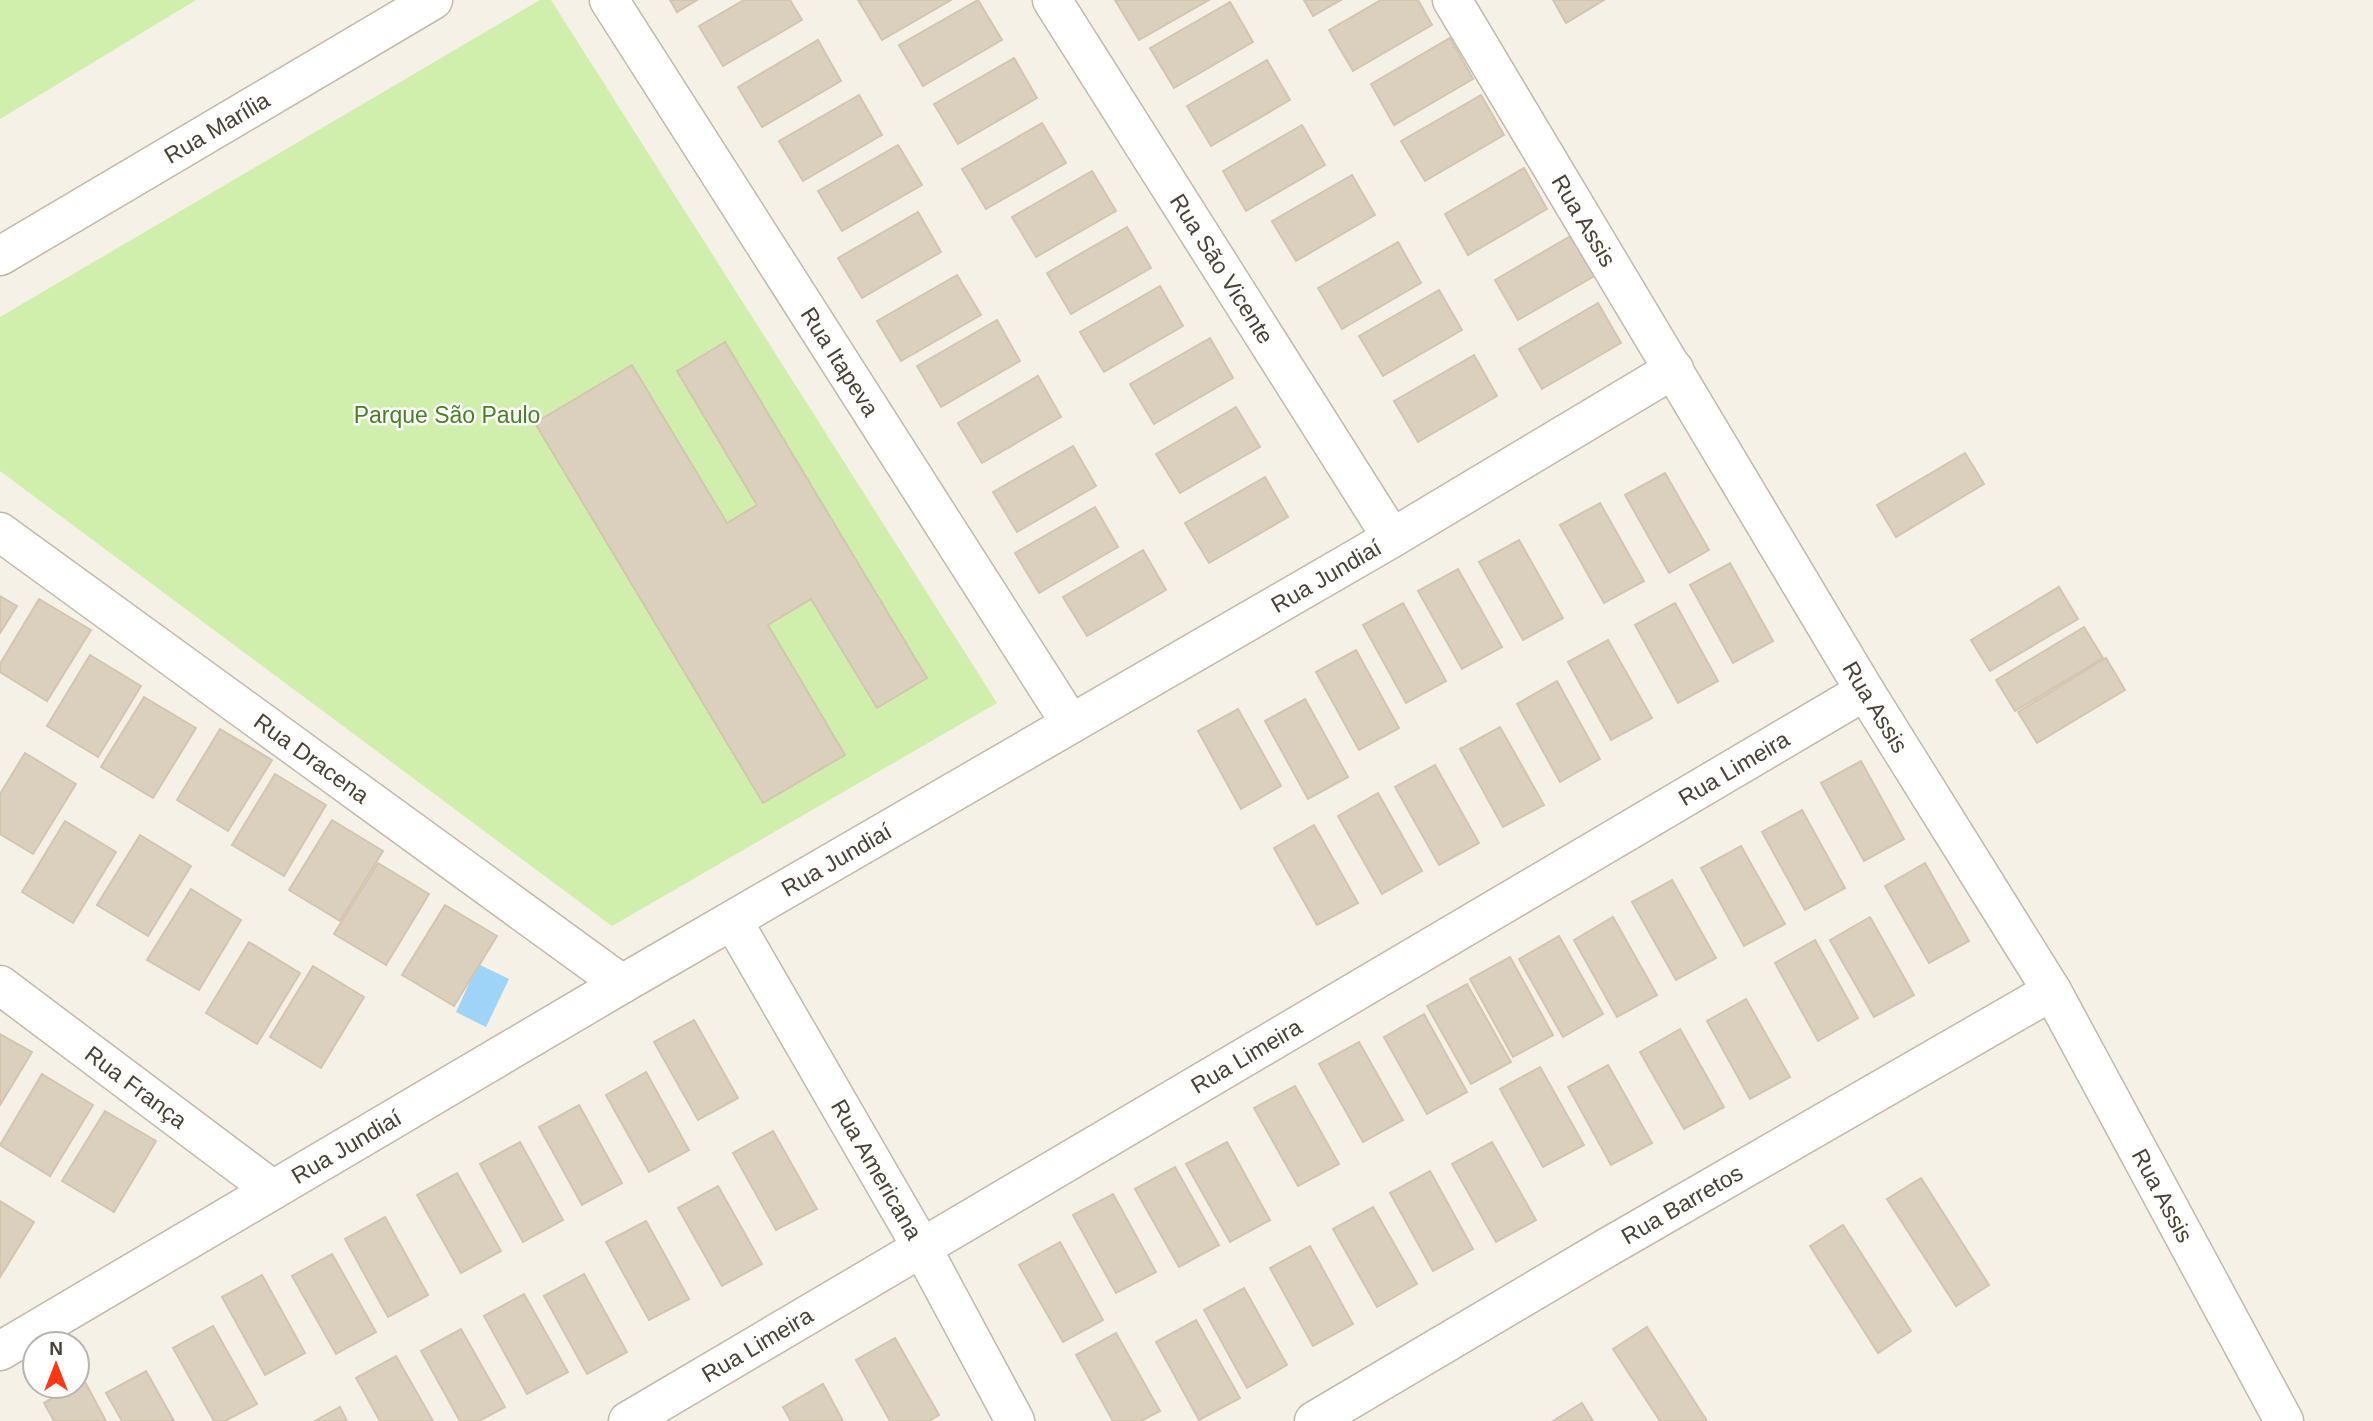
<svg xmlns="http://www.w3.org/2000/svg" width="2373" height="1421" font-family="Arial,sans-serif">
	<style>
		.green { fill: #d0eeac }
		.water { fill: #9ed4f8 }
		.building { fill: #dbd0be; stroke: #d4c5ae; stroke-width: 2 }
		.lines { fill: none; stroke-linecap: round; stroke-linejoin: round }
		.minor-casing { stroke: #c2b9a9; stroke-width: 41 }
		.minor { stroke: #fff; stroke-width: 38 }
		.labels { text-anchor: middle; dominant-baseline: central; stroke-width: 5; stroke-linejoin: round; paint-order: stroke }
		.street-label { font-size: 23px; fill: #4a4135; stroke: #fff }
		.park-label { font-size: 23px; fill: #478221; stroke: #fff }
	</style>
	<rect width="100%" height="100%" fill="#f5f1e7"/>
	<!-- green -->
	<g class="green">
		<polygon points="0,0 196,0 0,119"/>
		<polygon points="540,0 551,0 997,703 612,926 0,471 0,317"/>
	</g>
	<!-- water -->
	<polygon class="water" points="478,964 509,979 486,1027 456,1012"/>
	<!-- building -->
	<g class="building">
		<polygon points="670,0 697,0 677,12"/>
		<polygon points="744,0 790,0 802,20 723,66 699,26"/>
		<polygon points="858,0 951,0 882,40"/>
		<polygon points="978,0 1002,40 923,86 899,45"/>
		<polygon points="1115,0 1209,0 1139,40"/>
		<polygon points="1304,0 1341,0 1313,16"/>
		<polygon points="1381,0 1418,0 1432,25 1353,71 1329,30"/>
		<polygon points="1553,0 1604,0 1566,23"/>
		<polygon points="1230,2 1253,42 1174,88 1150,48"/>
		<polygon points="1450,38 1473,79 1394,125 1371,84"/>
		<polygon points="818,40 841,81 762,127 738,87"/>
		<polygon points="1014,58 1037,98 958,144 934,104"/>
		<polygon points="1267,60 1290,100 1211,146 1187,106"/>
		<polygon points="859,95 882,135 803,181 779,141"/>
		<polygon points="1481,95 1504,135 1425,181 1401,141"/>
		<polygon points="1042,123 1066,163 986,209 962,169"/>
		<polygon points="1302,125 1325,165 1246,211 1223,171"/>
		<polygon points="898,145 922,185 842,231 818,191"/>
		<polygon points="1524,168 1547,209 1468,255 1445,214"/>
		<polygon points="1092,171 1116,211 1036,257 1012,217"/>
		<polygon points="1352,175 1375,215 1296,261 1272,221"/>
		<polygon points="918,212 941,252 862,298 838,258"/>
		<polygon points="1127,227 1151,268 1071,314 1047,273"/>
		<polygon points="1574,234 1598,274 1518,320 1495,280"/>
		<polygon points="1398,242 1421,283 1342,329 1318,288"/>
		<polygon points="957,275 981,315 901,361 877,321"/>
		<polygon points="1160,286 1183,326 1104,372 1080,332"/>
		<polygon points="1439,290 1462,330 1383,376 1359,336"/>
		<polygon points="1598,303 1621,343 1542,389 1519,349"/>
		<polygon points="997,320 1020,361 941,407 917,366"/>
		<polygon points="1210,338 1233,378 1154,424 1130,384"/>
		<polygon points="725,342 927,678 877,708 811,599 768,625 845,755 763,803 535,423 632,365 727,523 757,505 677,371"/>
		<polygon points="1474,355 1497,396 1418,442 1394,401"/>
		<polygon points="1038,376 1061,417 982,463 958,423"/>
		<polygon points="1236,407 1260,447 1180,493 1156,454"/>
		<polygon points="1073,446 1096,486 1017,532 993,492"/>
		<polygon points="1965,453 1984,484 1896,537 1877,505"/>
		<polygon points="1665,473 1709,550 1669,573 1625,495"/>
		<polygon points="1265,477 1288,517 1209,563 1185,523"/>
		<polygon points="1600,503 1644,581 1604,603 1560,525"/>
		<polygon points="1095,507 1118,547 1039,593 1015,553"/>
		<polygon points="1519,540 1563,618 1523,640 1479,562"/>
		<polygon points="1143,550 1166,590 1087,636 1063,597"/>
		<polygon points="1730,563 1773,641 1733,663 1690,585"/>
		<polygon points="1458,569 1502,647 1462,669 1418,591"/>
		<polygon points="2059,587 2078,619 1990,671 1971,640"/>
		<polygon points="0,596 17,606 0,633"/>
		<polygon points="39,599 91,630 47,701 0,672 0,664"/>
		<polygon points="1403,603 1446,681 1406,703 1363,625"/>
		<polygon points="1675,603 1718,681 1678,703 1635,625"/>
		<polygon points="2084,627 2103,658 2015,711 1996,680"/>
		<polygon points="1608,640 1652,718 1611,740 1568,662"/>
		<polygon points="1356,650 1399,728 1359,750 1316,672"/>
		<polygon points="90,655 141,686 98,757 47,726"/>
		<polygon points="2106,658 2125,690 2037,743 2018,712"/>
		<polygon points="1557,681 1600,759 1560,782 1517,704"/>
		<polygon points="144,697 196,728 153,798 101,767"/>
		<polygon points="1305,699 1348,777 1308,799 1265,721"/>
		<polygon points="1238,709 1281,786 1241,809 1198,731"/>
		<polygon points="1500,727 1544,805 1503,827 1460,749"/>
		<polygon points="220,729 272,760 228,831 177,800"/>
		<polygon points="25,753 76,784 33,854 0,834 0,794"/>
		<polygon points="1861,761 1904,839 1864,861 1821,783"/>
		<polygon points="1435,765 1479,843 1439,865 1395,787"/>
		<polygon points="275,774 326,805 284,876 232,845"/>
		<polygon points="1378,793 1422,871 1382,894 1338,816"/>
		<polygon points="1802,810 1845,888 1805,910 1762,832"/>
		<polygon points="332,820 383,851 340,921 289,890"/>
		<polygon points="65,821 116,852 73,923 22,892"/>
		<polygon points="1314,825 1358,903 1317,925 1274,848"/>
		<polygon points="140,835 191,866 148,936 97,905"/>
		<polygon points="1741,846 1785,924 1744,946 1701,868"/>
		<polygon points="378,863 429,894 386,965 334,934"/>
		<polygon points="1925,863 1969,941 1929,963 1885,886"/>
		<polygon points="1672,880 1716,958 1676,980 1632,902"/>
		<polygon points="191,889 241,920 199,990 147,960"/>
		<polygon points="445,905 497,936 454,1006 402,975"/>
		<polygon points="1613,917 1657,995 1617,1017 1574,940"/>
		<polygon points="1870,917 1914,995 1874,1017 1830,940"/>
		<polygon points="1559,936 1603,1014 1563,1037 1519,959"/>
		<polygon points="1815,940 1858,1018 1818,1041 1775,963"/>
		<polygon points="249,942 300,973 257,1044 206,1013"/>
		<polygon points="1510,957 1553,1035 1513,1057 1470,979"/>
		<polygon points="313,966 364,997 321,1068 270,1037"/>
		<polygon points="1467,984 1511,1062 1471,1084 1427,1006"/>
		<polygon points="1746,999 1790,1077 1750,1099 1707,1021"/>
		<polygon points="1424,1014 1467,1092 1427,1114 1384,1037"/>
		<polygon points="694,1020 738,1098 698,1120 654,1042"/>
		<polygon points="1680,1029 1724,1107 1684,1129 1640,1052"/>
		<polygon points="0,1034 32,1052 0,1105"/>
		<polygon points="1359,1042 1403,1120 1363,1142 1319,1064"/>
		<polygon points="1608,1065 1652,1143 1611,1165 1568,1087"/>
		<polygon points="1540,1067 1584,1145 1543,1167 1500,1089"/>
		<polygon points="646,1072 689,1150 649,1172 606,1095"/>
		<polygon points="42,1074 93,1105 50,1176 0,1145"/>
		<polygon points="1295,1086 1339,1164 1298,1186 1254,1108"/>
		<polygon points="579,1105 622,1183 582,1205 539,1127"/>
		<polygon points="105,1111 156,1141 114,1212 62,1181"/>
		<polygon points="773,1131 817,1209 776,1230 733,1153"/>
		<polygon points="520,1142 563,1220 523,1242 480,1164"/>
		<polygon points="1227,1142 1270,1220 1230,1242 1186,1164"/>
		<polygon points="1492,1142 1536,1220 1496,1242 1452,1164"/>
		<polygon points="1175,1167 1219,1245 1179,1267 1135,1189"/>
		<polygon points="1430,1171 1473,1249 1433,1271 1390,1193"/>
		<polygon points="457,1173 501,1251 461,1273 417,1195"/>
		<polygon points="1921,1178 1989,1285 1956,1306 1887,1199"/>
		<polygon points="718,1186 762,1264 722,1286 678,1208"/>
		<polygon points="1113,1194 1156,1272 1116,1293 1073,1215"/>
		<polygon points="0,1201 34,1222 0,1277"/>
		<polygon points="1373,1207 1417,1284 1377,1307 1333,1229"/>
		<polygon points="385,1217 428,1295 388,1317 345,1239"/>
		<polygon points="646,1221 689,1299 649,1320 606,1242"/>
		<polygon points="1843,1225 1911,1331 1878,1353 1810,1246"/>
		<polygon points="1060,1242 1103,1320 1063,1342 1019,1265"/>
		<polygon points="1310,1246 1353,1324 1313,1346 1270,1268"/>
		<polygon points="332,1254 376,1332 336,1354 292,1276"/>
		<polygon points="584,1274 627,1352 587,1374 544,1296"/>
		<polygon points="262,1275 305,1353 265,1375 222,1297"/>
		<polygon points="1244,1288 1287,1365 1247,1388 1204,1310"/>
		<polygon points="524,1294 568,1372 527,1394 484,1316"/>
		<polygon points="1196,1320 1240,1398 1199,1420 1156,1342"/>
		<polygon points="213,1326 257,1404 225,1421 214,1421 173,1348"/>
		<polygon points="1647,1327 1707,1421 1660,1421 1613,1349"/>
		<polygon points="461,1329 505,1407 479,1421 460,1421 421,1351"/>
		<polygon points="1116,1333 1160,1411 1141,1421 1113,1421 1076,1355"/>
		<polygon points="895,1338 939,1415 929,1421 890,1421 856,1360"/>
		<polygon points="396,1356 433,1421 380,1421 356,1378"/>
		<polygon points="146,1371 174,1421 122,1421 106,1393"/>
		<polygon points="84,1380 106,1421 54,1421 44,1403"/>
		<polygon points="823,1384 843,1421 791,1421 783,1407"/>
		<polygon points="1582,1403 1593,1421 1553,1421"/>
		<polygon points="340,1407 347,1421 315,1421"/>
	</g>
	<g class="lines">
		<defs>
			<g id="minor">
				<path id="s1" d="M609,0L1071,724"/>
				<path id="s2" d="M1052,0L1392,538"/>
				<path id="s3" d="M1452,0L1865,691L2052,991L2284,1421"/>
				<path id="s4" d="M0,256L433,0"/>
				<path id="s5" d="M0,532L622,984"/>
				<path id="s6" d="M733,921L922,1248L1015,1421"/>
				<path id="s7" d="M0,985L273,1190"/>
				<path id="s8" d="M0,1351L622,984L1392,538L1674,369"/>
				<path id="s9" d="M628,1421L1865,691"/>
				<path id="s10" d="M1314,1421L1608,1247L2052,991"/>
			</g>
		</defs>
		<!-- minor casing -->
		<use href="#minor" class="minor-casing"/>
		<!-- minor -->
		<use href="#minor" class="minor"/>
	</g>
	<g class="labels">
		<!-- street labels -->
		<g class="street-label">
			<text stroke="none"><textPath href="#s4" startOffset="252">Rua Marília</textPath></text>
			<text stroke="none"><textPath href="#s3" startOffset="257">Rua Assis</textPath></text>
			<text stroke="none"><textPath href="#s2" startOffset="318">Rua São Vicente</textPath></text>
			<text stroke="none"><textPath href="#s1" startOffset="429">Rua Itapeva</textPath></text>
			<text stroke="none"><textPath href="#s8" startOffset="1536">Rua Jundiaí</textPath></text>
			<text stroke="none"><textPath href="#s3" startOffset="824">Rua Assis</textPath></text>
			<text stroke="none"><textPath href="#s5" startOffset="385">Rua Dracena</textPath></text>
			<text stroke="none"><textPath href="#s9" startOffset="1284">Rua Limeira</textPath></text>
			<text stroke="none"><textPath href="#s8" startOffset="970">Rua Jundiaí</textPath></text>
			<text stroke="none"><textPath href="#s9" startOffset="718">Rua Limeira</textPath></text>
			<text stroke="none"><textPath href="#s7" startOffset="170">Rua França</textPath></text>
			<text stroke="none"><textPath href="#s8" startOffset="402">Rua Jundiaí</textPath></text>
			<text stroke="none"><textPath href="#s6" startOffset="287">Rua Americana</textPath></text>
			<text stroke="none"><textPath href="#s3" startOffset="1391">Rua Assis</textPath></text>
			<text stroke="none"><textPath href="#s10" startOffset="427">Rua Barretos</textPath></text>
			<text stroke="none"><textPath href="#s9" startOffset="150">Rua Limeira</textPath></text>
		</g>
		<!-- park labels -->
		<g class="park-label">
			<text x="447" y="415">Parque São Paulo</text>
		</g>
	</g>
	<!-- north arrow -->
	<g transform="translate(56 1365)"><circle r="33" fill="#ffffff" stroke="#b7b3ae" stroke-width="2"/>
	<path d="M0-5L12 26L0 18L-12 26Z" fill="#ff3715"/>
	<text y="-10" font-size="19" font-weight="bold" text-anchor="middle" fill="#4a4135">N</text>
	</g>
</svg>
